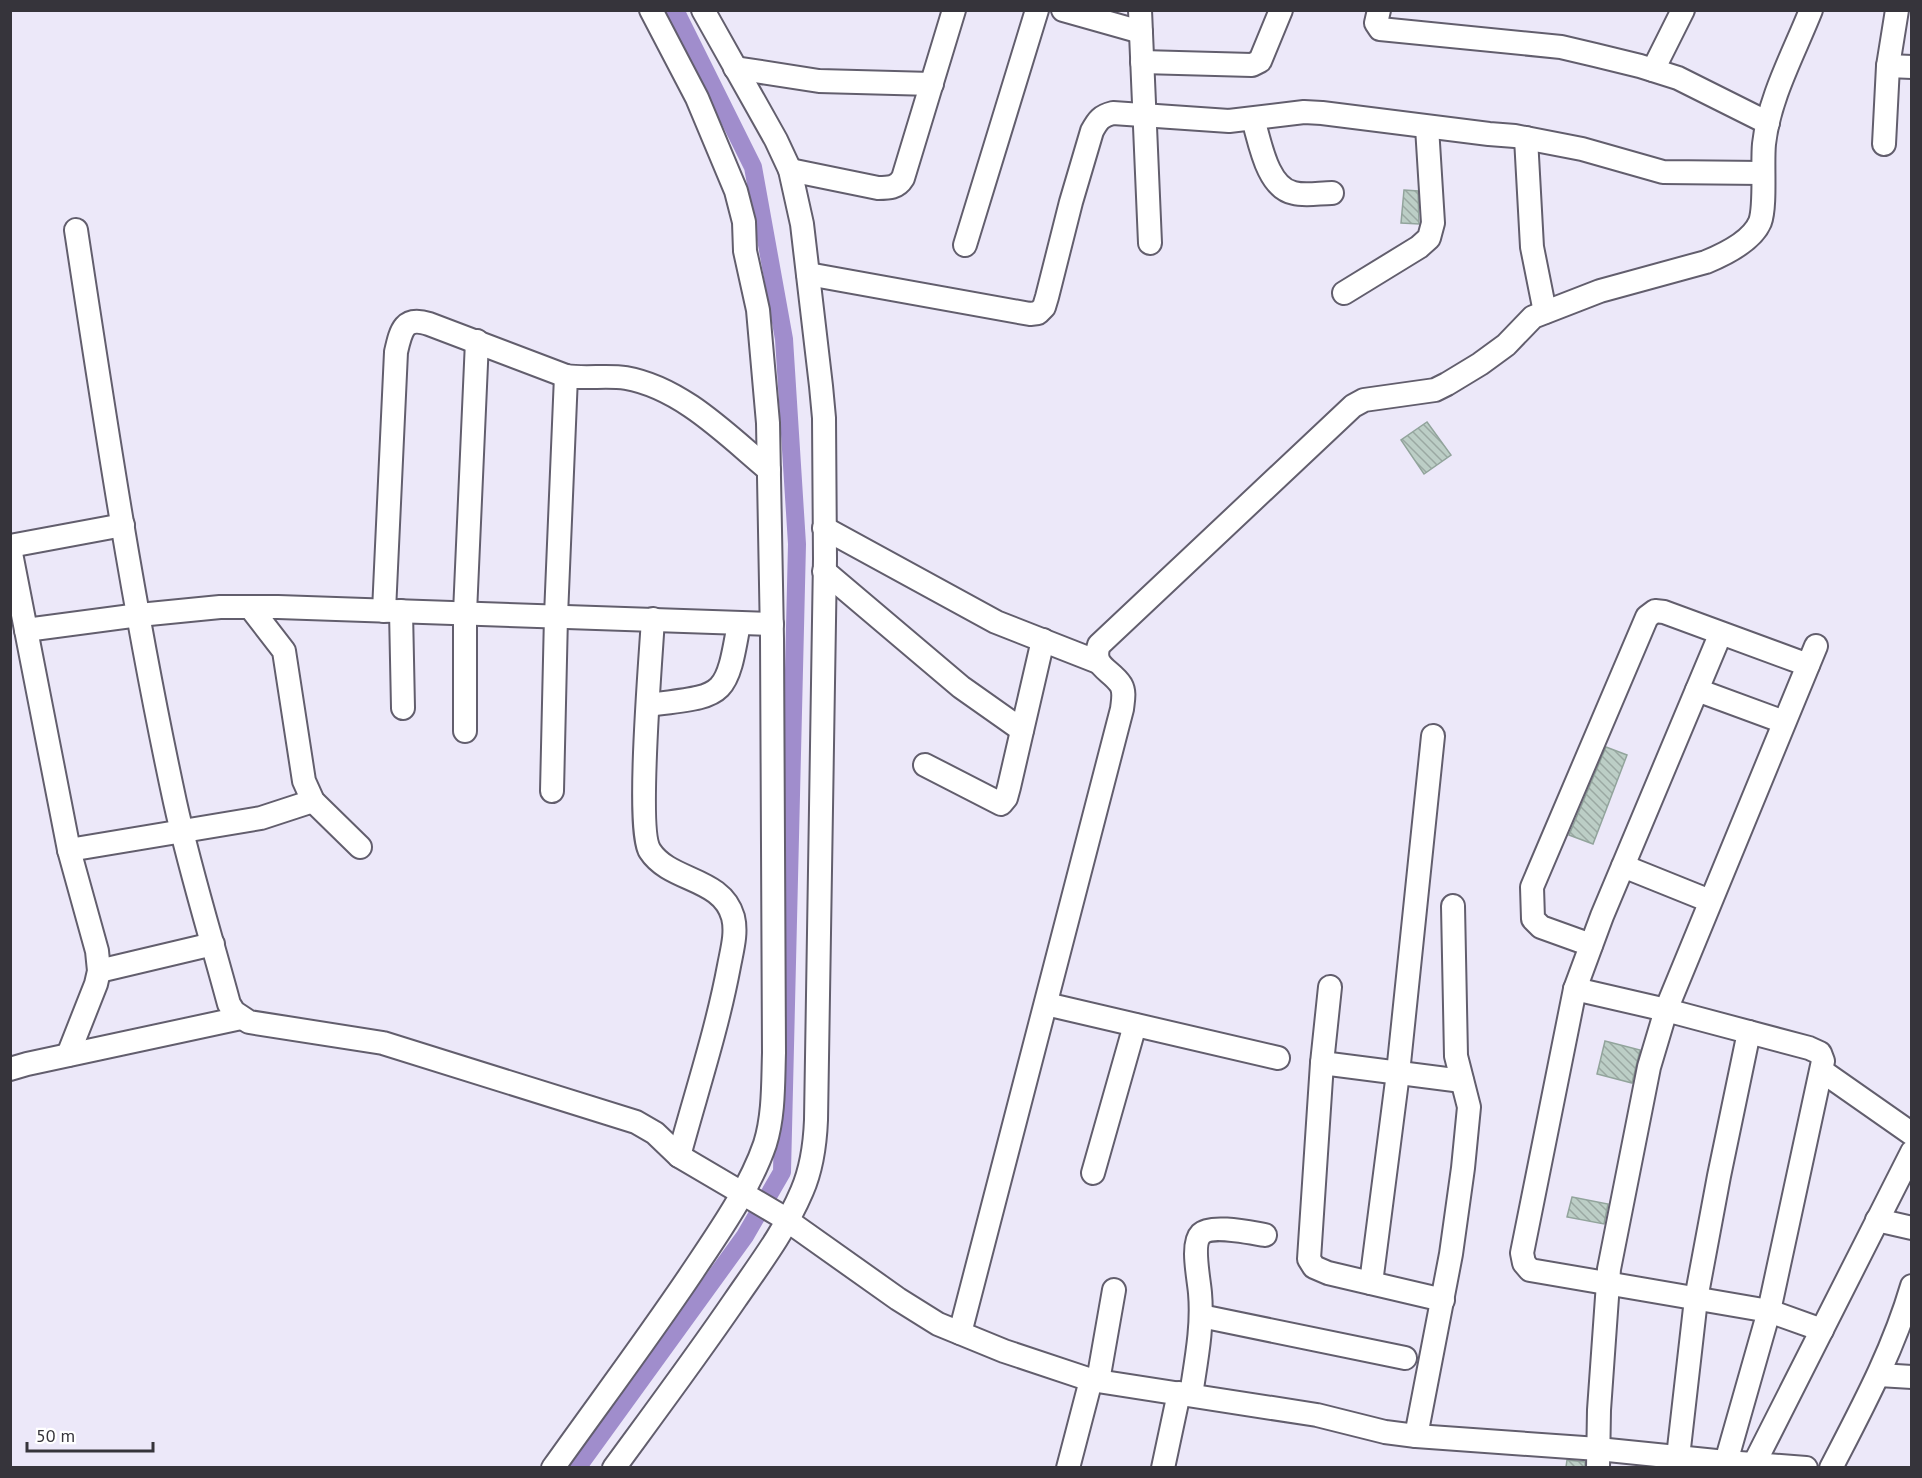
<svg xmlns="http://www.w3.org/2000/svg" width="1922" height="1478" font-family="'PT Sans',sans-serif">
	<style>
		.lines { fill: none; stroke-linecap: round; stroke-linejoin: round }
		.canal { stroke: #a08dcc; stroke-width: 18 }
		.building { fill: url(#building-back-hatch); stroke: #92a49c; stroke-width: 1.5 }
		.minor-casing { stroke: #625e6d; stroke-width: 26 }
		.minor { stroke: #fff; stroke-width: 22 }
	</style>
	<defs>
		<pattern id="building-back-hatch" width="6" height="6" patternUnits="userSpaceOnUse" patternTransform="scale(1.5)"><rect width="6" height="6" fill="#bccec6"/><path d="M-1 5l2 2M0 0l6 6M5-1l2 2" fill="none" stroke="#9aa8a2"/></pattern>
	</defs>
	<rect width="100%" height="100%" fill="#ece8f9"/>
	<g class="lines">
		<!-- canal -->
		<polyline class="canal" points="577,1468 745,1236 782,1172 797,544 784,339 753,167 675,10"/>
	</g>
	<!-- building -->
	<g class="building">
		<polygon points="1404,190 1418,191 1419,224 1401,223"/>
		<polygon points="1427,422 1451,455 1424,474 1401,440"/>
		<polygon points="1606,747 1627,755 1593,844 1569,835"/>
		<polygon points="1605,1041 1640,1050 1632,1083 1597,1074"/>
		<polygon points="1572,1197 1608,1204 1604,1224 1567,1217"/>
		<polygon points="1567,1460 1585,1462 1585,1467 1566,1467"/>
	</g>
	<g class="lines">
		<defs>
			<g id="minor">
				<polyline points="1063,10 1141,32"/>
				<polyline points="1140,10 1150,243"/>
				<polyline points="1379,10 1376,23 1380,29 1561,47 1595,55 1640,66 1678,78 1768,123"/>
				<polyline points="1142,62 1252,65 1260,61 1281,10"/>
				<polyline points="1888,66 1912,67"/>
				<polyline points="735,68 819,81 932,84"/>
				<polyline points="1653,70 1683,10"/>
				<path d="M1253,119C1260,142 1267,188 1294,193C1305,196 1320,193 1332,193"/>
				<polyline points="1526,138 1532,247 1545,312"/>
				<polyline points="1884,144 1888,66 1897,10"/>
				<path d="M790,170L878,188C889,188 897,188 903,178L954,10"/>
				<path d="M76,230C105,421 134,613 175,802C190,870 211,937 229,1004L234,1012L249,1022L383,1043L636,1122L655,1133L679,1156L781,1216L898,1299L938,1324L1004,1351L1091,1380L1317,1415L1385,1432L1416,1436L1598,1449L1726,1462L1806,1468"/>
				<polyline points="965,245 1037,10"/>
				<path d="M808,274L1030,314L1038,313L1044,307L1047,297L1071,202L1092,131C1098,120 1101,116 1113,113L1229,121L1304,112L1322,113L1489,134L1515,136L1582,149L1663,172L1763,173"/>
				<polyline points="1344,293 1419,247 1429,238 1433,223 1427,127"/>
				<polyline points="824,528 996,622 1098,662"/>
				<polyline points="10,546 123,525"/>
				<polyline points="10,548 69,850 97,951 99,971 96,984 68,1055"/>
				<polyline points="824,571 961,687 1022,730"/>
				<polyline points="250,607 284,651 304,781 313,801 360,847"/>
				<path d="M384,611L396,352C401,330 404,316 429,324L566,376C586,379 607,375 626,378C682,388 727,435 769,470"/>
				<polyline points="401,611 403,708"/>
				<path d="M653,619C651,655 636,830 650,851C670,882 722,877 733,917C737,933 732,950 729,966C717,1030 696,1093 679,1156"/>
				<polyline points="26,630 139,615 220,607 278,607 772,624"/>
				<polyline points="1720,635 1602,916 1575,989 1522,1253 1524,1263 1530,1270 1769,1311 1822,1330"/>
				<polyline points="1697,690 1784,722"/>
				<path d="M649,705C724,695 726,700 739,623"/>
				<polyline points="465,731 465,613 477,341"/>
				<polyline points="925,765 1001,804 1006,798 1009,787 1043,640"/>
				<polyline points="552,791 556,616 566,376"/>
				<polyline points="69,850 261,818 313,801"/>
				<polyline points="1623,866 1710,901"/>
				<polyline points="1591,945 1541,927 1533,919 1532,887 1647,617 1655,611 1664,612 1808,665"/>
				<polyline points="99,971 213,944"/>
				<polyline points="1330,987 1322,1063 1309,1259 1314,1267 1328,1273 1443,1300"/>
				<polyline points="1575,989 1666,1010 1809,1048 1820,1053 1823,1061 1769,1311 1726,1462"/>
				<polyline points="1046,1004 1278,1058"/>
				<polyline points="1322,1063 1462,1081"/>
				<polyline points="10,1069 27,1064 241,1018"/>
				<polyline points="1822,1071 1912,1134"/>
				<polyline points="1093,1173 1135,1025"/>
				<polyline points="1877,1220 1912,1228"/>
				<polyline points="1371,1283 1398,1073 1433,736"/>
				<polyline points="1201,1316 1405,1358"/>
				<path d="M960,1333L1122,709C1123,700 1125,692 1121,685C1111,669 1091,667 1099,645L1353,406L1364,400L1435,390L1447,384L1480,364L1506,345L1533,317L1600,291L1706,262C1723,255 1752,241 1760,222C1766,206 1762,163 1764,144C1769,98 1794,53 1811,10"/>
				<polyline points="1879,1375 1912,1377"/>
				<polyline points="1098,1381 1114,1290"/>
				<path d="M1191,1395C1196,1361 1203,1327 1200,1293C1199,1279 1191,1244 1201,1234C1211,1224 1252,1233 1265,1235"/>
				<polyline points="1416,1436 1451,1254 1463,1168 1469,1107 1456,1056 1453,906"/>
				<polyline points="1678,1457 1696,1299 1719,1176 1749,1032"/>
				<polyline points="1754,1464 1912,1152"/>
				<path d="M553,1468C600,1402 648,1338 693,1271C719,1232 750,1188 765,1144C774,1115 773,1083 774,1053L772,638L768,423L758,310L745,251L744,222L736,191L697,98L651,10"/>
				<path d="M614,1468C655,1412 696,1357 735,1300C759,1265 785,1231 802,1191C812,1168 815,1145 816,1120L825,559L824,418L821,386L802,224L790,170L776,140L703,10"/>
				<polyline points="1068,1468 1091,1380"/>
				<polyline points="1163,1468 1179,1393"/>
				<polyline points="1598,1468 1599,1410 1609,1269 1649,1067 1666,1010 1816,646"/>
				<path d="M1831,1468C1862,1408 1893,1351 1912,1286"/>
			</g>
		</defs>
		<!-- minor casing -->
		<use href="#minor" class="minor-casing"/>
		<!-- minor -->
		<use href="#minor" class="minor"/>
	</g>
	<!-- border -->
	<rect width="1922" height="1478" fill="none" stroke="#36343b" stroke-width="24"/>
	<!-- scale -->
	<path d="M27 1442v9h126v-9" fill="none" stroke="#36343b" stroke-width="3"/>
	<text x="36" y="1442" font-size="18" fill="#36343b" stroke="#ffffff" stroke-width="4.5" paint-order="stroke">50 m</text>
</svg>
